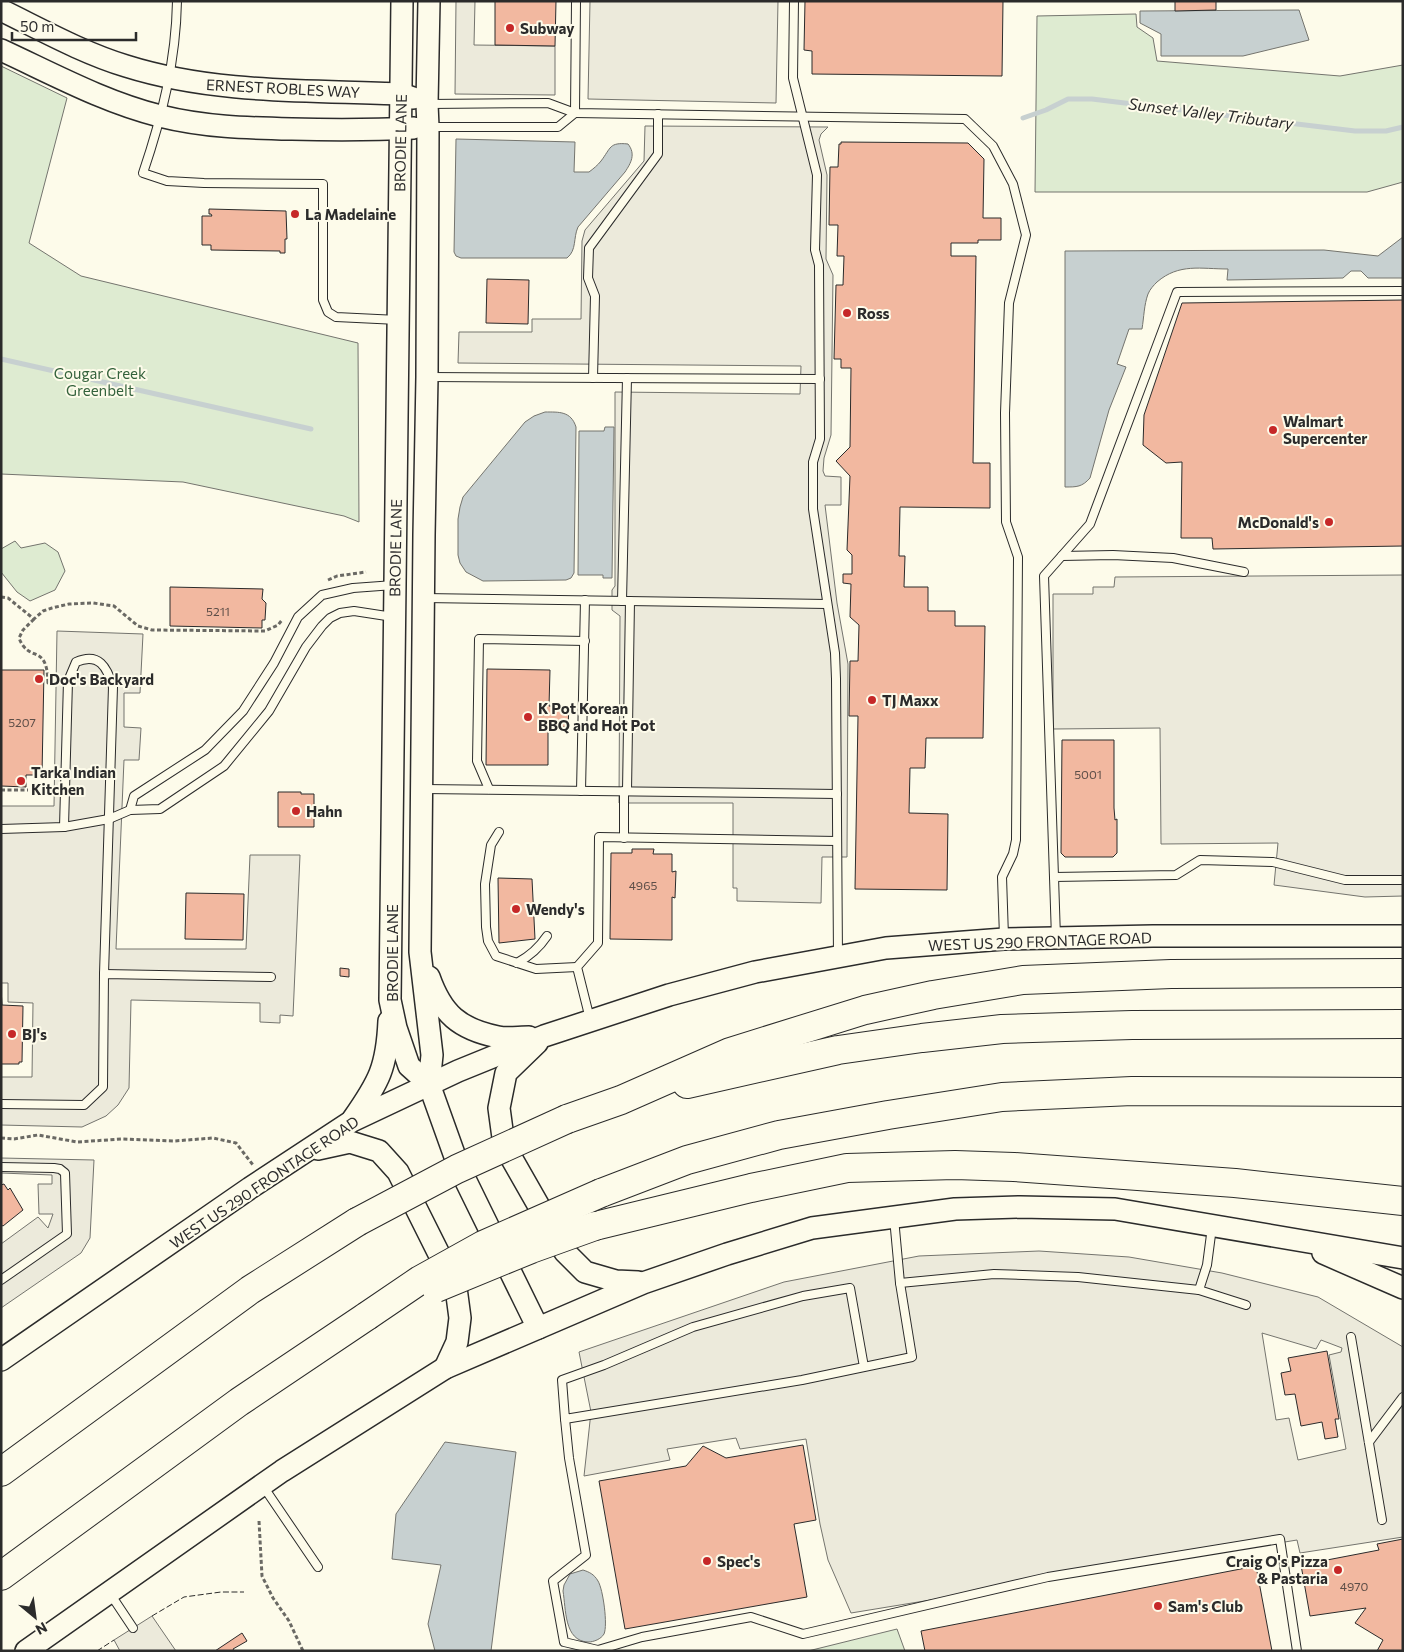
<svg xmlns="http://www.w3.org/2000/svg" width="1404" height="1652" font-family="Commissioner,sans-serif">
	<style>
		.green { fill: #deebd1; stroke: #74746e }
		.parking { fill: #eceadb; stroke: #74746e; fill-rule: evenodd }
		.water { fill: #c7d0d0; stroke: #74746e }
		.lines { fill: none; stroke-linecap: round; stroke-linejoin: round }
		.stream { stroke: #c7d0d0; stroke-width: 5 }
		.building { fill: #f2b8a0; stroke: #2b2b2b }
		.lane-casing { stroke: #2b2b2b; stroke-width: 10 }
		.secondary-casing { stroke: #2b2b2b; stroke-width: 24 }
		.highway-casing { stroke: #2b2b2b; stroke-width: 30 }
		.path { stroke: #6a6964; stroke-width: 3; stroke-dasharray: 4 2.5; stroke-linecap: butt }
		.lane { stroke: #fdfbea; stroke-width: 8 }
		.secondary { stroke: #fdfbea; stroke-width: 21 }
		.highway { stroke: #fdfbea; stroke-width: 28 }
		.highway-bridge-casing { stroke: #2b2b2b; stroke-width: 30; stroke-linecap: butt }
		.highway-bridge { stroke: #fdfbea; stroke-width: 28 }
		.fence { stroke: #2b2b2b; stroke-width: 1; stroke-dasharray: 6 2.5; stroke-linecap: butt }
		.poi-dot { fill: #c62828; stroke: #fdfbea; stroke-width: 2 }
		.labels { text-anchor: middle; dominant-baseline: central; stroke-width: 4; stroke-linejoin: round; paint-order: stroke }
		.number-label { font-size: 12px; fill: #5d4e48 }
		.poi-label { font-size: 15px; font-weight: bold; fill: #2b2b2b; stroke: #fdfbea; text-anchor: start }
		.street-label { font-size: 15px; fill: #2b2b2b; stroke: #fdfbea }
		.park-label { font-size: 15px; fill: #34623c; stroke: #fdfbea }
		.water-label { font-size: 16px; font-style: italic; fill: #2b2b2b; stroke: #fdfbea }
	</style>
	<rect width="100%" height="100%" fill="#fdfbea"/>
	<!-- green -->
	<g class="green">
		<polygon points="1136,14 1137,27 1153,38 1157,61 1340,76 1403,65 1403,182 1367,192 1035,192 1037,16"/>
		<polygon points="1,66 67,98 29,243 81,276 358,343 359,522 344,516 183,482 1,474"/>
		<polygon points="15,541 21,548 45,543 58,552 65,571 55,590 30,601 17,592 1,572 1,549"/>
		<polygon points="897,1629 905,1651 808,1651"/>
	</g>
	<!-- parking -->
	<g class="parking">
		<polygon points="456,1 475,1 474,45 555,46 555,95 455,94"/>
		<polygon points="590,1 778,1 776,103 588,99"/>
		<polygon points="645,126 828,127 821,134 819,140 827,175 826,259 833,275 831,435 824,458 823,471 825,476 841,477 841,505 825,505 837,603 848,664 847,857 822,857 821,903 737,901 737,888 733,888 733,803 619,803 620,616 612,610 612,590 615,586 615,392 800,394 801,366 458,363 459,332 532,332 532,319 581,319 582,241 585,230 644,161"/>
		<polygon points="1403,575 1403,896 1365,897 1274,885 1278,843 1161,844 1160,728 1053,729 1053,594 1093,594 1093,587 1114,587 1115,577"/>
		<polygon points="57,631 143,634 140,693 124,693 124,727 141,728 139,760 124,760 116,949 246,949 250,855 300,855 293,1016 280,1015 280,1023 260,1022 260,1003 131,1000 129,1088 118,1105 106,1116 82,1127 1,1125 1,1077 32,1077 33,1003 8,1002 8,983 1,983 1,806 54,806"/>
		<polygon points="1,1158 94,1160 90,1238 81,1253 1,1308 1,1244 38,1217 48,1228 53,1214 39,1214 38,1184 52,1184 52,1175 1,1173"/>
		<path d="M1039,1251L1129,1257L1222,1273L1318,1297L1403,1347V1537L1300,1553L1297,1540L851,1613L828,1560L820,1524L806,1439L740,1449L736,1438L667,1449L670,1460L584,1476L591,1412L579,1352L784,1282L919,1256ZM1262,1333L1316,1349L1321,1340L1342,1348L1341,1352L1329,1355L1346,1449L1298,1460L1289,1418L1276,1420Z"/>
		<polygon points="152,1616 176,1651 120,1651 114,1640"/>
	</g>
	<!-- water -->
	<g class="water">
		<polygon points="1299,10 1309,40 1243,56 1161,56 1161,34 1140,23 1140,11"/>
		<path d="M456,139L575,142L574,172H589C593,169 598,165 601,161C611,148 609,142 628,144C636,154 631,163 625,172L578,227C573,238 577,250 567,258H461L456,256L454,252Z"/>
		<path d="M1403,237V278H1368L1361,271H1351L1343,278L1227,280L1228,269C1201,269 1179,263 1157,282C1154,285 1150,289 1148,294C1144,305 1144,317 1142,329H1129L1117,364L1126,367L1109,410L1090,478C1082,487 1077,487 1065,487V251L1324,250L1378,256Z"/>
		<path d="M545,412C559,412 571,411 576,427L574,573L571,578L566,580L483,581L466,572L460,563L458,555V519L460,507L463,497L525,422L534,416Z"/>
		<polygon points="605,427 614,427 612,578 603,578 603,575 578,575 579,431 604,431"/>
		<polygon points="445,1442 516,1452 491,1651 435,1651 428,1624 441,1565 392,1559 396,1514"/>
		<path d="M583,1570C589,1572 594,1574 598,1581C603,1589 608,1625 604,1634C601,1639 594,1642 588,1642C564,1641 566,1609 563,1591L564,1585L570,1574Z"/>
	</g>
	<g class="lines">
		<!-- stream -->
		<g class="stream">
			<polyline points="1023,118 1046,110 1068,99 1092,99 1355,131 1386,131 1403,127"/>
			<polyline points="1,359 311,429"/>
		</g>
	</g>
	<!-- building -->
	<g class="building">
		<polygon points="495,1 556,1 555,46 495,45"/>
		<polygon points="805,1 1003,1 1002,76 812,74 812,51 804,50"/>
		<polygon points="1175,1 1216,1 1216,10 1175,11"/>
		<polygon points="841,142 968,143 984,159 983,218 1001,218 1001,240 978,240 978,243 951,243 951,256 976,256 973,463 990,463 990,508 900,507 899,556 905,556 904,587 928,587 928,611 955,611 955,626 985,626 983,738 926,738 925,768 910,768 909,813 948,814 947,890 855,889 858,716 849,716 850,661 858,661 859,625 850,617 851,584 843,583 843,574 852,574 852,555 847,550 850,476 836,461 850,447 851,368 841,368 841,359 834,359 836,285 843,285 844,256 837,256 838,225 829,225 830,167 838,167 839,144 841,144"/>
		<polygon points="209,209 286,211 287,239 285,239 285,253 280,253 280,251 211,250 211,245 202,245 202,216 212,216 211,214 209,214"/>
		<polygon points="487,279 529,280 528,324 486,323"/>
		<polygon points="1403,300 1403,546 1213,549 1212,538 1181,538 1182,462 1166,463 1143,445 1144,415 1182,303"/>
		<polygon points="170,587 263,589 262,599 266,603 265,620 262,620 262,628 170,626"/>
		<polygon points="487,669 550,670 549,706 569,706 568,727 548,727 548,765 486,765"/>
		<polygon points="1,670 44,670 42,775 26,775 26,787 1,786"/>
		<polygon points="1062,740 1114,740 1114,808 1115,820 1117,819 1117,853 1113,857 1065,857 1061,853"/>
		<polygon points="278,792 301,792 301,794 314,794 314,827 278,827"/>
		<polygon points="632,849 654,849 653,854 672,854 672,872 676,871 675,898 672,897 672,940 610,939 611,853 632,853"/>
		<polygon points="498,878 532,879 535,939 499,943"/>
		<polygon points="186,893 244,894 243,940 185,939"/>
		<polygon points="340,968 349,969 349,977 340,976"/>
		<polygon points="1,988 2,1005 23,1006 22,1062 19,1062 19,1064 1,1064"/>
		<polygon points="4,1184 8,1190 10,1188 23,1210 3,1226 1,1225 1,1185"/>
		<polygon points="1327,1351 1339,1419 1335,1419 1338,1437 1325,1439 1322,1422 1301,1426 1295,1394 1285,1395 1281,1373 1291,1371 1288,1358"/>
		<polygon points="803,1445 816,1520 794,1524 807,1597 625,1629 599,1481 686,1466 703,1446 726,1458"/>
		<polygon points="1403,1539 1403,1651 1377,1651 1383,1640 1355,1623 1366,1608 1310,1616 1301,1565 1379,1550 1377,1544"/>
		<polygon points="1256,1566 1272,1651 925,1651 921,1631"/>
		<polygon points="242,1633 247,1641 233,1649 234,1651 215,1651"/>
	</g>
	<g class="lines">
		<defs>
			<g id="lane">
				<path d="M177,1C176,61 162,117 143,173L167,181L204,183L323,184V300L328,312L336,317L398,320"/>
				<polyline points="794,1 793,78 817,175 815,250 819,265 820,439 813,462 813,509 835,653 836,679 838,956"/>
				<polyline points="429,104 548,103 575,113 965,119 993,146 1013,184 1026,235 1009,303 1005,413 1006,522 1018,557 1016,840 1013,854 1002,877 1004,937"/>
				<polyline points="430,127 558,127 575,113 576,1"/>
				<polyline points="429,377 820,379"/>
				<polyline points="593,378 595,296 588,278 589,248 658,154 658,114"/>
				<polyline points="1062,556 1113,555 1173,558 1244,572"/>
				<polyline points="424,598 827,604"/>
				<polyline points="622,601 627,378"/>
				<polyline points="424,789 837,794"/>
				<polyline points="489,789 477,761 479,639 585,641"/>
				<polyline points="581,791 585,600"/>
				<polyline points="627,791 630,601"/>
				<polyline points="130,810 134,796 205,750 243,711 274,663 298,617 322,595 353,588 394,585"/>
				<path d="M64,827L68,681L76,662C99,652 107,667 113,687L104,974"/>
				<polyline points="1,829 64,827 109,819 130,810 160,809 224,766 269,711 306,647 322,626 330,618 340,613 354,611 393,617"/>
				<polyline points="499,832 491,845 485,884 486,927 488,941 496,956 536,969 577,967"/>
				<polyline points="624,838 624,791"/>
				<polyline points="1054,877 1044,576 1090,524 1177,292 1403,291"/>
				<polyline points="1056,938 1054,877 1176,875 1200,860 1273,862 1345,880 1403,880"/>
				<path d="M517,963C530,956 539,948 547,936"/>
				<polyline points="590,1019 577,967 598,943 599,837 837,841"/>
				<polyline points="1,1104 84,1105 103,1087 104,974 271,977"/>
				<polyline points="1,1167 54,1168 60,1169 65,1173 67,1234 1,1280"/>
				<polyline points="1212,1227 1207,1265 1199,1290 1246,1305"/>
				<polyline points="900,1283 994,1274 1078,1277 1199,1290"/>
				<polyline points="1351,1337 1382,1520"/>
				<polyline points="864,1367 850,1288 803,1296 693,1327 604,1365 562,1380 565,1419 802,1380 912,1357 900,1283 894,1218"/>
				<polyline points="565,1419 569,1458 586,1555 553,1581 564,1642 598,1650 642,1637 751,1617 803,1634 1048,1577 1280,1539 1297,1651"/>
				<polyline points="1369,1442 1403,1397"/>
				<polyline points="263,1486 318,1567"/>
				<polyline points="111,1595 133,1628"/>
			</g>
			<g id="secondary">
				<polyline points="402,1 390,1000 396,1028 409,1066 429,1084 458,1165 538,1328"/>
				<path d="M1,10C42,30 83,53 126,66C215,94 309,90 401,94L413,98"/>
				<path d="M1,50C53,74 104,102 160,116C204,127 246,128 292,129C333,130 373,130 414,128"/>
				<path d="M429,977C442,1014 459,1029 498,1037C507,1039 519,1037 529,1037"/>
				<polyline points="537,1043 506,1073 499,1108 504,1145 565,1252 585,1272 616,1281 638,1282"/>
				<polyline points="429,1084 432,1055 420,952 424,535 427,377 428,127 427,104 429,1"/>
				<path d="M353,1119C379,1082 387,1067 389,1021"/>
				<polyline points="318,1149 350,1142 379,1151 398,1172 456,1288 460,1318 457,1342 445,1368"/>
				<polyline points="1323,1253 1403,1288"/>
				<polyline points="1,1360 250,1188 352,1121 458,1071 544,1036 669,995 755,972 886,948 1004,939 1153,936 1403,936"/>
				<polyline points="26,1651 282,1471 445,1368 643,1283 727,1254 812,1228 955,1209 1020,1207 1115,1209 1403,1258"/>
			</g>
			<g id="highway">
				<polyline points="687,1084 838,1050 922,1038 1002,1029 1132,1025 1403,1024"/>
				<polyline points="567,1119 621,1100 730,1052 865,1010 933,995 1023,980 1171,974 1403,973"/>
				<polyline points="601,1193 687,1160 779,1135 888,1115 1002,1097 1132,1091 1403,1092"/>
				<polyline points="595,1226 751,1188 847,1168 955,1165 1014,1167 1235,1183 1403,1201"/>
				<polyline points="1,1472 250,1290 357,1222"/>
				<polyline points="1,1576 239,1402 367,1316"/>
			</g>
		</defs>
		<!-- lane casing -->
		<use href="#lane" class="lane-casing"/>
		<!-- secondary casing -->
		<use href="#secondary" class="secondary-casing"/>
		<!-- highway casing -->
		<use href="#highway" class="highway-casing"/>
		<!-- path -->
		<g class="path">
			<polyline points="328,580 337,576 366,572"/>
			<polyline points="1,597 8,598 34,619 43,611 52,608 69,604 93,603 114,606 138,626 152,630 265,631 278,625 282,620"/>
			<path d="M34,619L23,630L19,638C29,664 47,642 48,683L58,682"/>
			<polyline points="1,790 28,790"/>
			<polyline points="1,1138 14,1139 38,1135 77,1142 122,1139 174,1141 213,1138 236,1143 253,1165"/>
			<polyline points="259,1521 262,1576 273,1598 289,1621 303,1651"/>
		</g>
		<!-- lane -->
		<use href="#lane" class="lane"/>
		<!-- secondary -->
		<use href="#secondary" class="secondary"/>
		<!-- highway -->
		<use href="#highway" class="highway"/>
		<defs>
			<g id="highway-bridge">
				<polyline points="357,1222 457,1169 567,1119"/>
				<polyline points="436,1288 531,1249 595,1226"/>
				<polyline points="367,1316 420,1280 483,1245 601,1193"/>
			</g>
		</defs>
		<!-- highway-bridge casing -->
		<use href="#highway-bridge" class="highway-bridge-casing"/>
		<!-- highway-bridge -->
		<use href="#highway-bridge" class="highway-bridge"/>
		<!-- fence -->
		<g class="fence">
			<polyline points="152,1616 184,1597 221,1592 244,1592"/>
			<polyline points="97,1651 114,1640"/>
		</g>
	</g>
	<!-- markers -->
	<g class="poi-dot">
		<circle cx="510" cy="28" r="5"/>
		<circle cx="295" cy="214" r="5"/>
		<circle cx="847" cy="313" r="5"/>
		<circle cx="1273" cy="430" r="5"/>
		<circle cx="1329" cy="522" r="5"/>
		<circle cx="39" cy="679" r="5"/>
		<circle cx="872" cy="700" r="5"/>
		<circle cx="528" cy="717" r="5"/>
		<circle cx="21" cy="781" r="5"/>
		<circle cx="296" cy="811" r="5"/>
		<circle cx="516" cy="909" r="5"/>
		<circle cx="12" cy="1034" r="5"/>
		<circle cx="707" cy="1561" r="5"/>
		<circle cx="1338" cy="1570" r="5"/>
		<circle cx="1158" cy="1606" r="5"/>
	</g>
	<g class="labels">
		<!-- number labels -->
		<g class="number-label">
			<text x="218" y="611">5211</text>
			<text x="22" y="722">5207</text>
			<text x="1088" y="774">5001</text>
			<text x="643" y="885">4965</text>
			<text x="1354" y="1586">4970</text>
		</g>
		<!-- poi labels -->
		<g class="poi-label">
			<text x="520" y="28">Subway</text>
			<text x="305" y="214">La Madelaine</text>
			<text x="857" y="313">Ross</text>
			<text x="1283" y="421">Walmart<tspan x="1283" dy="17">Supercenter</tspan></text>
			<text x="1319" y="522" text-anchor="end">McDonald's</text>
			<text x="49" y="679">Doc's Backyard</text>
			<text x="882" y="700">TJ Maxx</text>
			<text x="538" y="708">K Pot Korean<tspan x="538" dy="17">BBQ and Hot Pot</tspan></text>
			<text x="31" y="772">Tarka Indian<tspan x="31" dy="17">Kitchen</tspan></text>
			<text x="306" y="811">Hahn</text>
			<text x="526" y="909">Wendy's</text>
			<text x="22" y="1034">BJ's</text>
			<text x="717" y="1561">Spec's</text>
			<text x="1328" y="1561" text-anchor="end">Craig O's Pizza<tspan x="1328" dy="17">&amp; Pastaria</tspan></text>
			<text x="1168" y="1606">Sam's Club</text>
		</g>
		<!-- street labels -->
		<g class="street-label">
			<text transform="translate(283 88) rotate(3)">ERNEST ROBLES WAY</text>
			<text transform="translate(400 143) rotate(-89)">BRODIE LANE</text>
			<text transform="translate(395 548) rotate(-89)">BRODIE LANE</text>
			<text transform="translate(1040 941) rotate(-2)">WEST US 290 FRONTAGE ROAD</text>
			<text transform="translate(392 953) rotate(-90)">BRODIE LANE</text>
			<text transform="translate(264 1182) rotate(-34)">WEST US 290 FRONTAGE ROAD</text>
		</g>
		<!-- park labels -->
		<g class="park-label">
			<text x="100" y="373">Cougar Creek<tspan x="100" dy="17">Greenbelt</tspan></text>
		</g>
		<!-- water labels -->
		<g class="water-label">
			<text transform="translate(1211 113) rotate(7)">Sunset Valley Tributary</text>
		</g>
	</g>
	<!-- border -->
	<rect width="1404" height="1652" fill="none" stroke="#2b2b2b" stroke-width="5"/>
	<!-- north arrow -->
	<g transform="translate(35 1617) rotate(151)" stroke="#fdfbea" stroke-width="4" paint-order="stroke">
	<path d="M0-4L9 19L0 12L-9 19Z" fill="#2b2b2b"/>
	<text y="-8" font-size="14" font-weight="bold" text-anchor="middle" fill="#2b2b2b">N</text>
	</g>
	<!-- scale -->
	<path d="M12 32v8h124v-8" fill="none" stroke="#2b2b2b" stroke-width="2.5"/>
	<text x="20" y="32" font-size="15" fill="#2b2b2b" stroke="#fdfbea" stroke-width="4" paint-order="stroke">50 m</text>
</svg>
